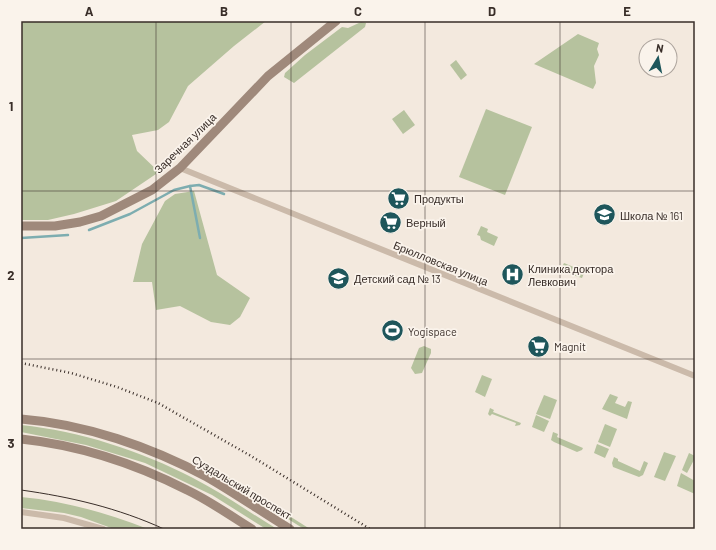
<svg xmlns="http://www.w3.org/2000/svg" width="716" height="550" font-family="Barlow,sans-serif">
	<style>
		.green { fill: #b6c29e }
		.lines { fill: none; stroke-linecap: round; stroke-linejoin: round }
		.stream { stroke: #7dadb0; stroke-width: 2.5 }
		.street { stroke: #cbbaaa; stroke-width: 6 }
		.secondary { stroke: #9f897b; stroke-width: 9 }
		.tram { stroke: #392e29; stroke-width: 1 }
		.rail { stroke: #392e29; stroke-width: 2.5; stroke-dasharray: 1 3; stroke-linecap: butt }
		.grid { fill: none; stroke: #392e29; stroke-width: 1; stroke-opacity: 0.55 }
		.labels { text-anchor: middle; dominant-baseline: central; stroke-width: 3.5; stroke-linejoin: round; paint-order: stroke }
		.street-label { font-size: 11px; fill: #392e29; stroke: #faf3eb }
		.poi-label { font-size: 11px; fill: #392e29; stroke: #faf3eb; text-anchor: start }
		.neatline { fill: none; stroke: #392e29; stroke-width: 1.5 }
		.grid-label { font-size: 13px; text-anchor: middle; font-weight: bold; fill: #392e29 }
	</style>
	<rect width="100%" height="100%" fill="#f3e9de"/>
	<!-- green -->
	<g class="green">
		<polygon points="21,21 266,21 234,46 188,86 169,122 158,130 132,135 137,151 159,172 116,201 74,214 48,220 21,220"/>
		<polygon points="361,22 366,23 365,27 294,83 284,77 285,73 305,55 342,27 348,28"/>
		<polygon points="578,34 599,43 597,49 599,55 594,66 596,83 593,89 534,64"/>
		<polygon points="456,60 467,75 461,80 450,65"/>
		<polygon points="486,109 532,127 505,195 459,177"/>
		<polygon points="404,110 415,125 403,134 392,119"/>
		<polygon points="194,191 217,275 250,298 240,317 230,325 211,322 180,306 156,310 152,282 133,282 142,244 165,201 175,194"/>
		<polygon points="481,226 488,229 487,232 498,237 494,246 481,240 480,236 477,235"/>
		<polygon points="564,263 576,268 577,265 586,268 582,278 560,271"/>
		<polygon points="424,346 431,349 431,353 422,373 415,374 411,368 419,348"/>
		<polygon points="482,375 492,379 485,397 475,392"/>
		<polygon points="610,394 618,397 615,403 625,407 628,401 632,402 627,419 602,409"/>
		<polygon points="544,395 557,400 550,419 536,414"/>
		<polygon points="490,408 494,410 493,412 521,423 520,425 515,426 516,423 492,414 490,416 488,414"/>
		<polygon points="536,415 549,421 544,432 532,427"/>
		<polygon points="605,424 617,429 610,447 598,442"/>
		<path d="M21,425C80,431 141,451 193,478C222,493 249,512 277,529H266L212,495L145,463L86,445L21,432Z"/>
		<polygon points="553,432 558,434 557,437 583,448 582,450 577,452 554,442 551,440"/>
		<polygon points="597,444 609,449 605,458 594,453"/>
		<polygon points="664,452 676,456 665,481 654,477"/>
		<polygon points="689,453 695,456 695,458 687,473 682,470"/>
		<polygon points="614,457 618,459 618,461 640,471 644,461 648,463 643,475 639,477 613,467 612,463"/>
		<polygon points="218,471 310,529 304,529 219,476"/>
		<polygon points="681,473 695,481 695,494 677,486"/>
		<path d="M21,497C65,501 107,513 148,529H114L81,517L64,513L21,508Z"/>
	</g>
	<g class="lines">
		<!-- stream -->
		<g class="stream">
			<polyline points="89,230 130,214 174,190 190,186"/>
			<polyline points="21,238 68,235"/>
			<polyline points="200,238 190,186 199,185 224,194"/>
		</g>
		<!-- street -->
		<g class="street">
			<polyline points="180,168 695,376"/>
			<polyline points="21,512 64,518 103,529"/>
		</g>
		<!-- secondary -->
		<g class="secondary">
			<polyline points="21,226 55,226 80,222 101,216 152,190 180,168 268,76 336,21"/>
			<path d="M21,419C85,424 151,447 207,477C235,493 262,512 290,529"/>
			<path d="M21,439C78,445 136,464 187,490C210,501 231,516 252,529"/>
		</g>
		<!-- tram -->
		<path class="tram" d="M21,490C71,497 118,508 164,529"/>
		<!-- rail -->
		<polyline class="rail" points="21,363 71,373 117,387 158,403 251,456 370,529"/>
	</g>
	<!-- grid -->
	<path class="grid" d="M156,21V529M291,21V529M425,21V529M560,21V529M21,191H695M21,359H695"/>
	<!-- icons -->
	<defs>
		<symbol id="supermarket-disc" viewBox="-11 -11 22 22"><circle r="9.5" fill="#1e565b" stroke="#faf3eb"/><path d="M-6-5.5h2.5l.6 2H6L4.5 2H-2.5L-4.4-4H-6ZM-1.5 3.2a1.3 1.3 0 1 0 .1 0ZM3 3.2a1.3 1.3 0 1 0 .1 0Z" fill="#fff"/></symbol>
		<symbol id="school-disc" viewBox="-11 -11 22 22"><circle r="9.5" fill="#1e565b" stroke="#faf3eb"/><path d="M0-5L7-2L0 1L-7-2ZM-4 1L0 2.5L4 1V4Q0 6-4 4Z" fill="#fff"/></symbol>
		<symbol id="hospital-disc" viewBox="-11 -11 22 22"><circle r="9.5" fill="#1e565b" stroke="#faf3eb"/><path d="M-5-5h3v3.5h4V-5h3V5h-3V1.5h-4V5h-3Z" fill="#fff"/></symbol>
		<symbol id="stadium-disc" viewBox="-11 -11 22 22"><circle r="9.5" fill="#1e565b" stroke="#faf3eb"/><path d="M0-5a6.5 5 0 1 0 0 10a6.5 5 0 1 0 0-10ZM-3.5-1.8h7v3.6h-7Z" fill="#fff"/></symbol>
	</defs>
	<g fill-rule="evenodd">
		<use href="#supermarket-disc" x="386" y="186" width="25" height="25"/>
		<use href="#school-disc" x="592" y="202" width="25" height="25"/>
		<use href="#supermarket-disc" x="378" y="210" width="25" height="25"/>
		<use href="#hospital-disc" x="500" y="262" width="25" height="25"/>
		<use href="#school-disc" x="326" y="266" width="25" height="25"/>
		<use href="#stadium-disc" x="380" y="318" width="25" height="25"/>
		<use href="#supermarket-disc" x="526" y="334" width="25" height="25"/>
	</g>
	<g class="labels">
		<!-- street labels -->
		<g class="street-label">
			<text transform="translate(185 143) rotate(-44)">Заречная улица</text>
			<text transform="translate(441 263) rotate(22)">Брюлловская улица</text>
			<text transform="translate(242 487) rotate(31)">Суздальский проспект</text>
		</g>
		<!-- poi labels -->
		<g class="poi-label">
			<text x="414" y="198">Продукты</text>
			<text x="620" y="215">Школа № 161</text>
			<text x="406" y="222">Верный</text>
			<text x="528" y="268">Клиника доктора<tspan x="528" dy="13">Левкович</tspan></text>
			<text x="354" y="278">Детский сад № 13</text>
			<text x="408" y="331">Yogispace</text>
			<text x="554" y="346">Magnit</text>
		</g>
	</g>
	<!-- border -->
	<rect width="716" height="550" fill="none" stroke="#faf3eb" stroke-width="44"/>
	<!-- north arrow -->
	<g transform="translate(658 58) rotate(10)"><circle r="19" fill="#faf3eb" stroke="#ada49d"/>
	<path d="M0-3L7 15L0 10L-7 15Z" fill="#1e565b"/>
	<text y="-6" font-size="11" font-weight="bold" text-anchor="middle" fill="#392e29">N</text>
	</g>
	<rect x="22" y="22" width="672" height="506" class="neatline"/>
	<g class="grid-label">
		<text x="89" y="16">A</text>
		<text x="224" y="16">B</text>
		<text x="358" y="16">C</text>
		<text x="492" y="16">D</text>
		<text x="627" y="16">E</text>
		<text x="11" y="111">1</text>
		<text x="11" y="280">2</text>
		<text x="11" y="448">3</text>
	</g>
</svg>
